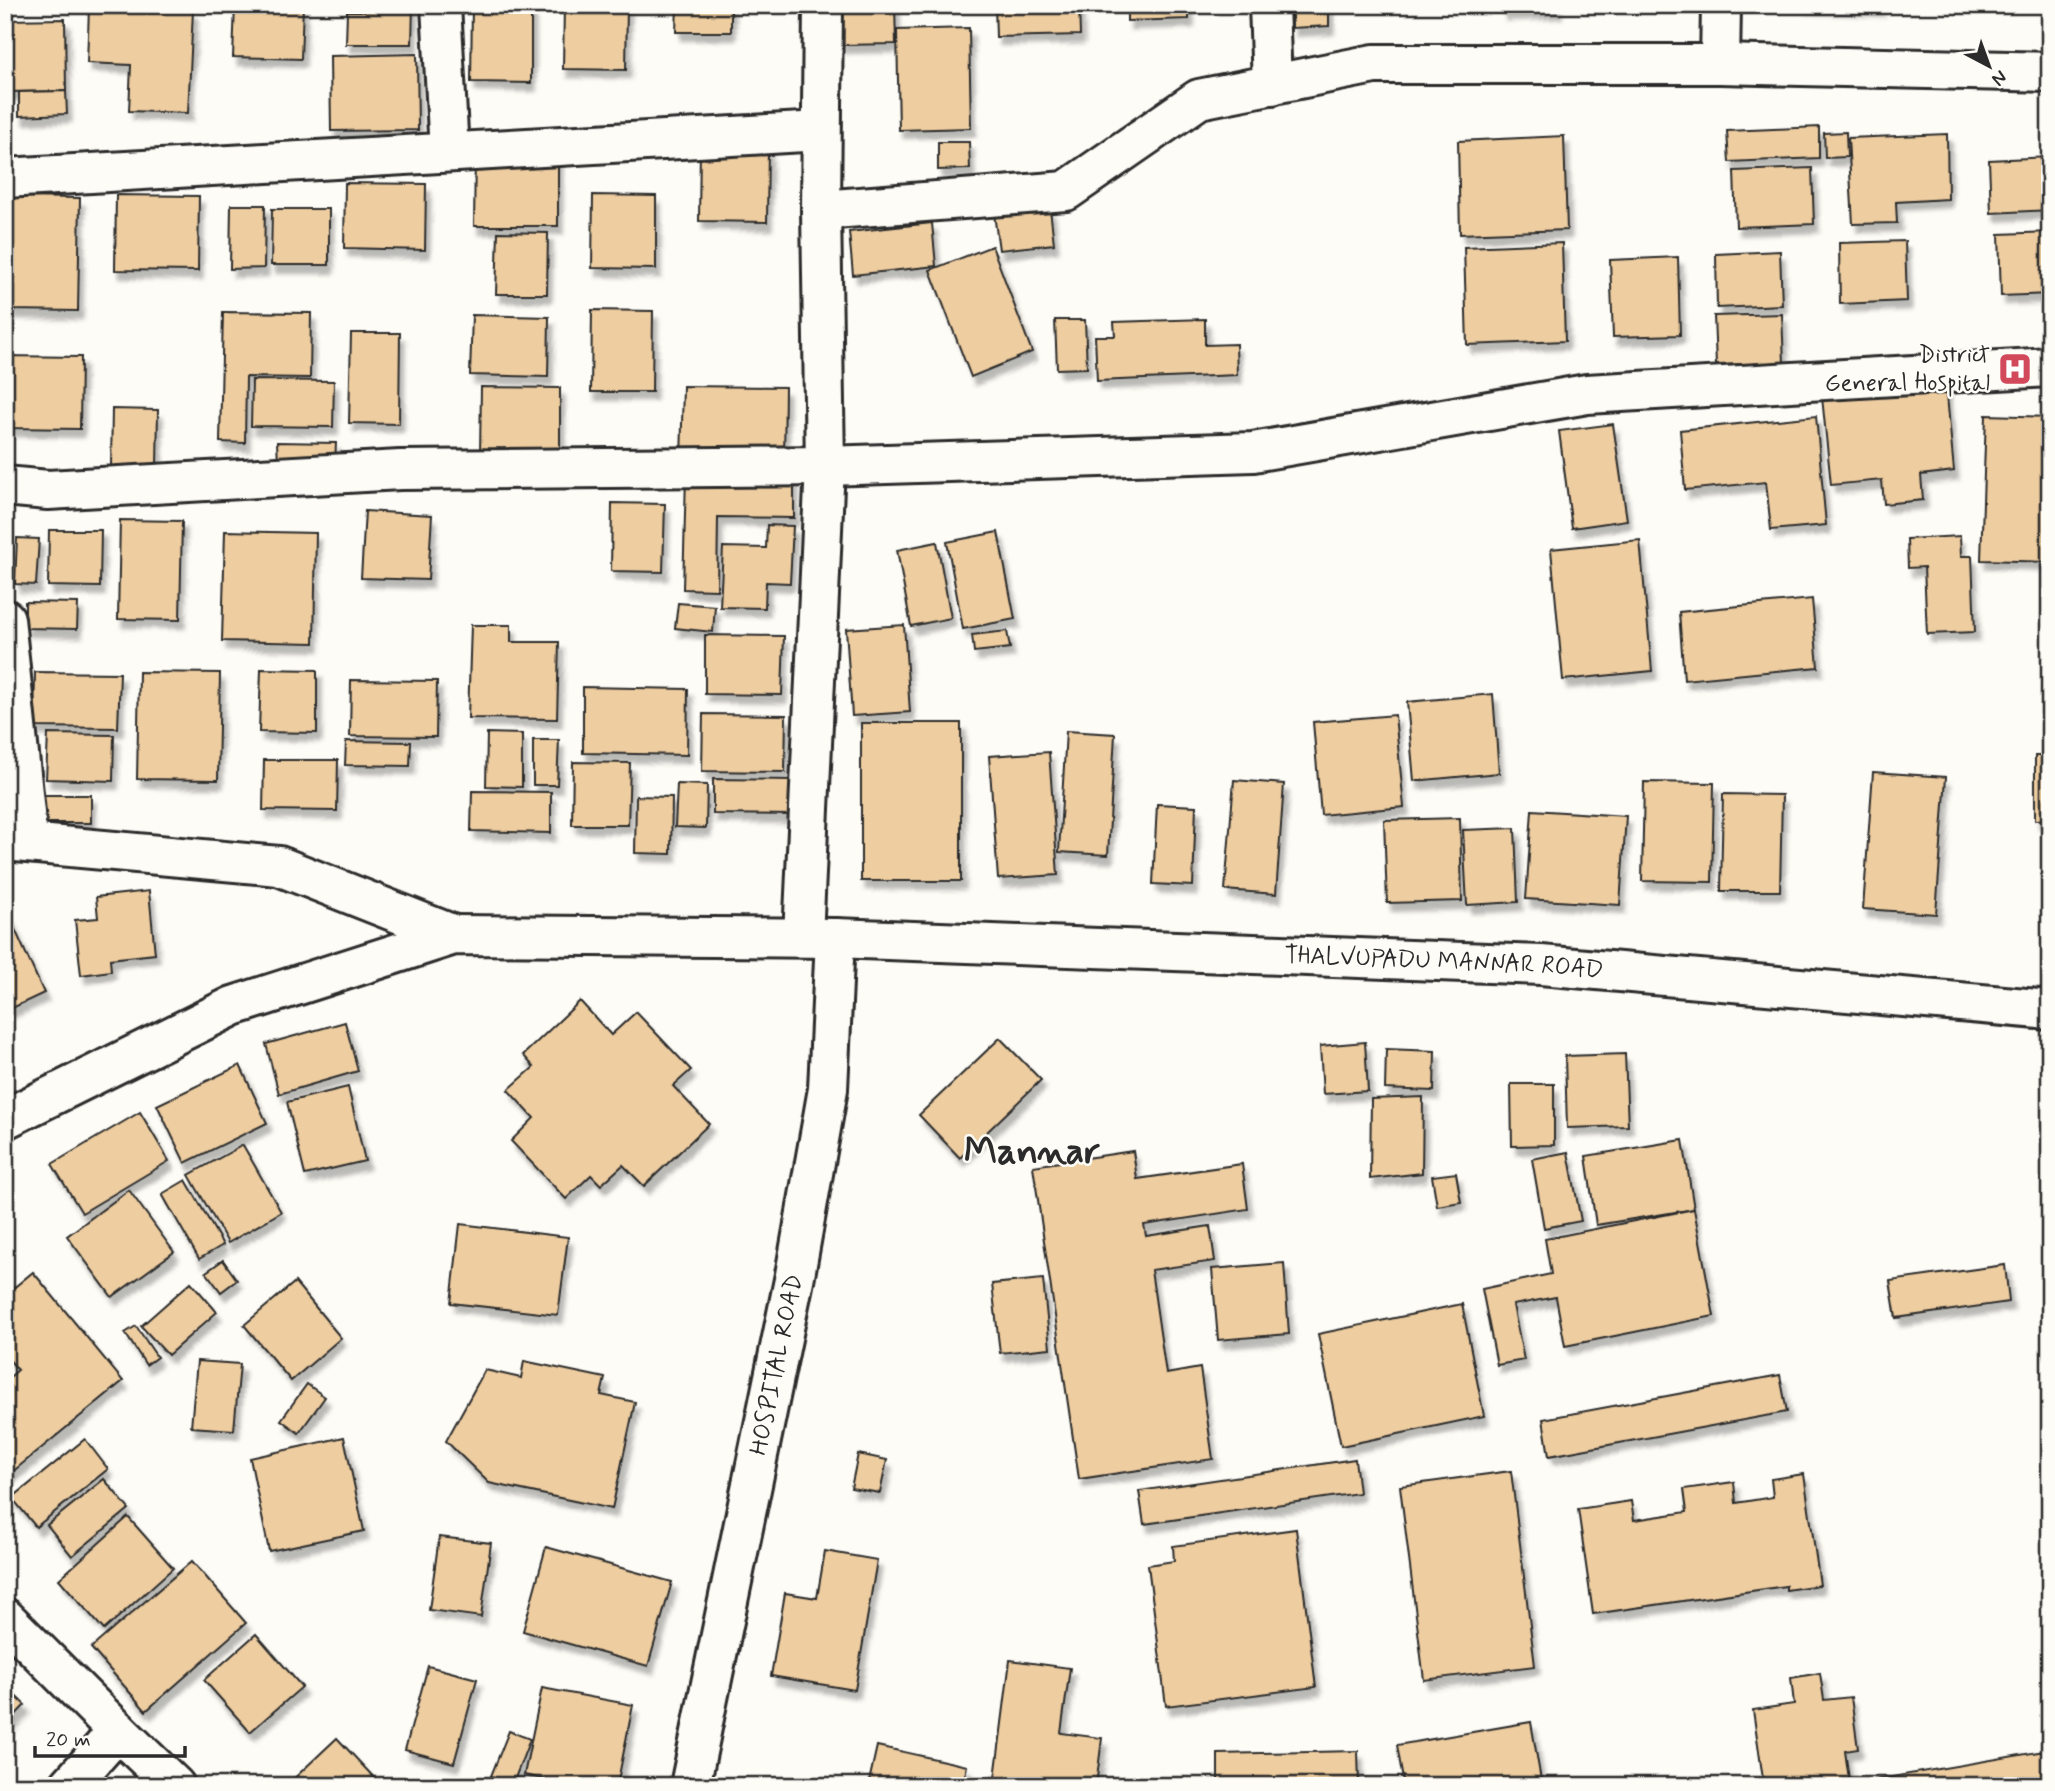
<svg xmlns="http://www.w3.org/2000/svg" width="2055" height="1791" font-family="Mynerve,sans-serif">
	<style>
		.building { fill: #eecda0; stroke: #2b2b2b; stroke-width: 2; filter: url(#shadow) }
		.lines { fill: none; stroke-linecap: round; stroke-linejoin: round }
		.street-casing { stroke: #2b2b2b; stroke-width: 44 }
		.secondary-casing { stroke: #2b2b2b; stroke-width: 44 }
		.street { stroke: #fdfcf7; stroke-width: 38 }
		.secondary { stroke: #fdfcf7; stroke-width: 38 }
		.labels { text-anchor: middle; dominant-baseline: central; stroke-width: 5; stroke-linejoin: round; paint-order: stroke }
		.poi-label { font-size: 24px; fill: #2b2b2b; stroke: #fdfcf7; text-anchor: end }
		.street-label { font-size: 24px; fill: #2b2b2b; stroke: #fdfcf7 }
		.town-label { font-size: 38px; font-weight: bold; fill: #2b2b2b; stroke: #fdfcf7 }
	</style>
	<defs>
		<filter id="shadow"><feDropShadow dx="4.5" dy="8" stdDeviation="2" flood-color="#0004"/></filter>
	</defs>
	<rect width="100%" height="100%" fill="#fdfcf7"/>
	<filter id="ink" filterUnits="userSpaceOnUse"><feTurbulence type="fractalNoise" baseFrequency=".0143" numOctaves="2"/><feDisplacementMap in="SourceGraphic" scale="14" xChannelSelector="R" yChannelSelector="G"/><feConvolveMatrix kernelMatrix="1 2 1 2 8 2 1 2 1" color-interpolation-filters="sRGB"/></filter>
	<g filter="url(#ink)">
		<!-- building -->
		<g class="building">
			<polygon points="235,5 303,5 301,59 233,57"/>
			<polygon points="380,5 413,5 412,44 346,44 347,11 380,11"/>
			<polygon points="472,5 531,5 531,83 471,82"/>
			<polygon points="564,5 627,5 626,70 563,69"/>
			<polygon points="677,5 731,5 731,32 676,32"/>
			<polygon points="839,5 895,5 896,44 840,45"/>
			<polygon points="995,5 1079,5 1080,35 996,37"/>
			<polygon points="1127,5 1189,5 1189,19 1127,21"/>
			<polygon points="1292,5 1329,5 1329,26 1292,28"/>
			<polygon points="1502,5 1557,5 1557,10 1502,12"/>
			<polygon points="1799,5 1880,5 1880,8"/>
			<polygon points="89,8 193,11 188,113 129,111 131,65 87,63"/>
			<polygon points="65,19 66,91 5,92 5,20"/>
			<polygon points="969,28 971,128 899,130 897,30"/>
			<polygon points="417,54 418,130 331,131 330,56"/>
			<polygon points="66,91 67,114 19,116 19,92"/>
			<polygon points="1819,127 1819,158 1729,162 1727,131"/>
			<polygon points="1846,132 1847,157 1825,158 1824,133"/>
			<polygon points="1947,134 1948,199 1896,202 1897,223 1853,224 1848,138"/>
			<polygon points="1564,136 1567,230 1460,234 1458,141"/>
			<polygon points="938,142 969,142 970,169 938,170"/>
			<polygon points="700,148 768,148 767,222 699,221"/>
			<polygon points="475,155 558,156 558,226 474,226"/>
			<polygon points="2050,157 2050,210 1991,213 1989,160"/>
			<polygon points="1812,168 1814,224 1736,227 1734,171"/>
			<polygon points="345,183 426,184 425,250 344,248"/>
			<polygon points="116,195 199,196 198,271 115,270"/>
			<polygon points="593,195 656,196 656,269 592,268"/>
			<polygon points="12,197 80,198 78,311 10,310"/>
			<polygon points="231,205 265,205 264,268 230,269"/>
			<polygon points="1050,208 1054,244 999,250 994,214"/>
			<polygon points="272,209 329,209 329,265 271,265"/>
			<polygon points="932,223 936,266 853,275 849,232"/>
			<polygon points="498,232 548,233 547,294 496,294"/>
			<polygon points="2050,232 2050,294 2001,296 1999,234"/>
			<polygon points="1905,241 1907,301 1840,304 1839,243"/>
			<polygon points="1562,243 1565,341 1467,345 1464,247"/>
			<polygon points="992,246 1032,352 971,377 930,270"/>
			<polygon points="1780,251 1782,305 1717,308 1716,254"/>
			<polygon points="1678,257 1680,335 1613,337 1610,260"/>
			<polygon points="592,310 653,311 652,392 591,392"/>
			<polygon points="223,312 311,313 310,378 246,377 245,443 220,442"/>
			<polygon points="1782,314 1784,363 1716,365 1714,316"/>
			<polygon points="472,315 549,317 548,377 470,375"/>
			<polygon points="1205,319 1205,345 1236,344 1237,375 1097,381 1095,336 1115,336 1114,322"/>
			<polygon points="1055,320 1085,320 1087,368 1057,369"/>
			<polygon points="351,333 400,333 399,424 349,423"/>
			<polygon points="5,356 81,357 80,429 5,428"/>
			<polygon points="252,380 334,381 333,427 251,426"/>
			<polygon points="1946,385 1954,471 1921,475 1923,500 1884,504 1882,480 1831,485 1822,397"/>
			<polygon points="683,386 785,387 784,463 681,462"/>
			<polygon points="481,387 560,388 560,455 480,455"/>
			<polygon points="112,409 158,410 157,467 111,467"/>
			<polygon points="1986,415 2050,417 2050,562 1981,560"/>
			<polygon points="1816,416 1826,525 1771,530 1766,482 1685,490 1680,430"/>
			<polygon points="1613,424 1627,520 1572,528 1559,431"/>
			<polygon points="277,442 336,443 335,463 278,462"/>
			<polygon points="686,476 794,478 794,518 718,517 717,590 683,589"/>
			<polygon points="612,503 665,504 663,572 611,571"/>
			<polygon points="365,511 432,515 428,580 361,578"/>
			<polygon points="120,520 182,521 180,620 118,619"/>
			<polygon points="767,525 793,526 790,583 766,582 765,608 720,607 723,547 766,548"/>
			<polygon points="49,530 101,530 100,587 48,586"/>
			<polygon points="225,531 316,533 314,643 222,641"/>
			<polygon points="998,532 1015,619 963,629 947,542"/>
			<polygon points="1960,536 1961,556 1972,556 1975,632 1927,634 1924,567 1908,568 1907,539"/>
			<polygon points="17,538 39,539 36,585 15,584"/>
			<polygon points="1640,540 1652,671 1563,680 1551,549"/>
			<polygon points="937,542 951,618 911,626 897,550"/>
			<polygon points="1812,599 1818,667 1684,680 1679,612"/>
			<polygon points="25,602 78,603 77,629 25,628"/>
			<polygon points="678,603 715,606 713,632 675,628"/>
			<polygon points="471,625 511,625 511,642 559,642 557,719 468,718"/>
			<polygon points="904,625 910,712 852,716 846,629"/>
			<polygon points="1007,631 1010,648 974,652 972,635"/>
			<polygon points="705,635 784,636 782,695 705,694"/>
			<polygon points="261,669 317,670 317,733 259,732"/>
			<polygon points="35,672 120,673 118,728 34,727"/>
			<polygon points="139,672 220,673 218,780 137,779"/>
			<polygon points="351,680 437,681 436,737 350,736"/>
			<polygon points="583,687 688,689 687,755 583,753"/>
			<polygon points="1493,694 1499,773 1414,781 1407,702"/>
			<polygon points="703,714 786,715 785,772 702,771"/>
			<polygon points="1395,715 1404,807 1321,815 1313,722"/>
			<rect x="861" y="723" width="100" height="158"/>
			<polygon points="1066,731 1115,734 1108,855 1059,852"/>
			<polygon points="487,733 522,734 522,787 486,786"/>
			<polygon points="48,734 114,735 113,781 46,779"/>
			<polygon points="533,740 559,740 557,785 533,785"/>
			<polygon points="346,741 411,742 410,766 345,765"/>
			<polygon points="1049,752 1058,875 998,879 989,756"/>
			<polygon points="2035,756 2050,756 2050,819 2035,820"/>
			<polygon points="264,760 338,760 337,811 263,810"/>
			<polygon points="573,762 630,763 628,825 572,825"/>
			<polygon points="1873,772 1946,777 1936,914 1863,909"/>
			<polygon points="713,779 792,780 791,815 713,814"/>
			<polygon points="1234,780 1284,784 1276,894 1225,890"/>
			<polygon points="1644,782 1714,783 1712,882 1642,881"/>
			<polygon points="677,784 707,785 706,828 675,827"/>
			<polygon points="472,791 551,792 551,833 471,831"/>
			<polygon points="1723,794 1782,795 1780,891 1721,891"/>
			<polygon points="39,795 91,795 91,823 38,823"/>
			<polygon points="636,796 672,797 671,854 635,853"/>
			<polygon points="1157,804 1196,806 1193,886 1153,884"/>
			<polygon points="1532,810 1626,816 1620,905 1526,899"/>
			<polygon points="1460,818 1462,901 1387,903 1384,820"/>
			<polygon points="1515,828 1518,902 1467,905 1463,830"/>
			<polygon points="149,891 155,954 110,959 111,971 81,975 75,920 98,918 96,897"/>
			<polygon points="8,914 44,993 8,1010 5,1004"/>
			<polygon points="580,1001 611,1035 636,1012 691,1070 673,1086 709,1124 644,1186 623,1165 601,1185 591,1175 566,1199 511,1141 534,1118 508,1090 534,1067 523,1055"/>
			<polygon points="345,1022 358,1071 279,1094 266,1044"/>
			<polygon points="1000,1038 1041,1080 960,1158 919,1115"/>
			<polygon points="1365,1042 1368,1091 1323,1094 1320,1046"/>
			<polygon points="1386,1049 1435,1051 1434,1091 1385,1089"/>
			<polygon points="1625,1054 1628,1126 1567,1128 1565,1056"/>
			<polygon points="240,1065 267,1123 185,1163 157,1105"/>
			<polygon points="1511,1084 1554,1084 1554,1145 1512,1146"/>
			<polygon points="348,1087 365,1161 305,1175 287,1102"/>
			<polygon points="1423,1097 1422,1173 1370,1179 1371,1099"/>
			<polygon points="140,1112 169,1161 82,1213 52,1164"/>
			<polygon points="1683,1140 1694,1209 1596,1225 1586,1156"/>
			<polygon points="243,1145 281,1212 228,1243 189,1175"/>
			<polygon points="1133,1151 1137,1179 1242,1164 1248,1209 1144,1225 1146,1236 1210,1226 1215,1261 1151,1270 1166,1374 1200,1368 1213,1459 1079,1479 1033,1166"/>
			<polygon points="1568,1152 1581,1221 1544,1228 1532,1159"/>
			<polygon points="1456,1173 1461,1202 1437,1206 1432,1176"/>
			<polygon points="186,1180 223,1245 199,1259 162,1194"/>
			<polygon points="129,1190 174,1252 112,1297 67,1236"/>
			<polygon points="1694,1209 1714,1316 1565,1346 1556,1297 1513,1305 1524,1360 1497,1365 1482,1289 1551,1274 1545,1239"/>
			<polygon points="460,1224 568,1237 558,1315 451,1303"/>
			<polygon points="223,1260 237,1280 221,1292 206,1272"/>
			<polygon points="1284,1263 1289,1334 1218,1340 1212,1269"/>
			<polygon points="2005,1265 2009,1302 1896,1318 1890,1281"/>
			<polygon points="33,1272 123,1381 5,1478 5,1381 18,1370 5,1355 5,1295"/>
			<polygon points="1043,1279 1050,1348 1000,1353 992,1284"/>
			<polygon points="191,1282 217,1312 168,1355 141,1326"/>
			<polygon points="295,1282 341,1338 291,1381 244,1325"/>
			<polygon points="1462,1304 1484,1416 1341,1446 1318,1334"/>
			<polygon points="136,1326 157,1357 146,1365 125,1333"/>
			<polygon points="197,1361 240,1364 234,1430 191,1427"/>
			<polygon points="524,1361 605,1378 601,1395 635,1402 612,1509 489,1483 446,1441 485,1370 521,1378"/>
			<polygon points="1780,1375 1787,1412 1549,1456 1543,1419"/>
			<polygon points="307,1384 325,1397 299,1433 281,1420"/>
			<polygon points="344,1437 364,1531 269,1551 250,1458"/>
			<polygon points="85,1439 108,1469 36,1527 12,1498"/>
			<polygon points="858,1454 887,1460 880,1493 851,1488"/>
			<polygon points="1355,1459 1359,1493 1144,1524 1139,1491"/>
			<polygon points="1511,1471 1535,1666 1424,1680 1400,1486"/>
			<polygon points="1804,1474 1820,1585 1786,1590 1786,1586 1593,1614 1578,1509 1631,1501 1634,1520 1687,1512 1684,1489 1734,1482 1736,1503 1773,1497 1771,1479"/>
			<polygon points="104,1479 129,1509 72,1556 47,1525"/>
			<polygon points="128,1517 173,1568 104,1630 59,1579"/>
			<polygon points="1296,1529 1316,1687 1166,1706 1148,1565 1174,1561 1173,1546"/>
			<polygon points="439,1537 491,1543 481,1617 429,1610"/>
			<polygon points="546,1547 672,1582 648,1666 523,1631"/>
			<polygon points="825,1551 877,1560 855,1690 771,1676 785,1593 817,1598"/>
			<polygon points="192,1561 246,1623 146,1711 91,1648"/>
			<polygon points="256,1634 302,1687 250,1732 204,1680"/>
			<polygon points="1010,1660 1070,1668 1061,1733 1102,1738 1096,1786 994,1786"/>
			<polygon points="428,1666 477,1679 454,1763 405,1750"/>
			<polygon points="1820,1673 1824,1700 1851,1697 1858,1749 1845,1751 1850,1786 1764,1786 1753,1710 1794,1704 1791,1678"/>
			<polygon points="5,1686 25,1705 5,1726"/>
			<polygon points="542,1688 633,1705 617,1786 577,1786 524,1775"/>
			<polygon points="1531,1722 1542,1786 1404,1786 1397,1745"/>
			<polygon points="509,1731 530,1739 512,1786 501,1786 489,1781"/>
			<polygon points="337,1738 381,1785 286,1786"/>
			<polygon points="877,1746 967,1766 963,1786 868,1786"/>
			<polygon points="2050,1750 2050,1786 1874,1786 1874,1780"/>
			<polygon points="1358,1751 1359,1786 1218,1786 1218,1754"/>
		</g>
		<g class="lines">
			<defs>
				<g id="street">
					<polyline points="441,5 449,152"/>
					<polyline points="1269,5 1272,85"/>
					<polyline points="1720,64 2050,72"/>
					<polyline points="5,178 821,131"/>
					<polyline points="821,210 1066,191 1199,99 1374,64 1720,64 1721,5"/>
					<polyline points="5,486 48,490 400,470 825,466 1253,452 1587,394 2050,367"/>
					<polyline points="5,619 28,842"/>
					<polyline points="5,841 279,866 454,935"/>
					<polyline points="803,937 825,466 821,210 823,5"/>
					<polyline points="5,1618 118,1731"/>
					<polyline points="69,1786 118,1731 175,1786"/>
				</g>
				<g id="secondary">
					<path id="s1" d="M5,1119L233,1006L454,935L835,938L1541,965L2050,1010"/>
					<path id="s2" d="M690,1786L795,1275L828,1089L835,938"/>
				</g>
			</defs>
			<!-- street casing -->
			<use href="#street" class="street-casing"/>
			<!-- secondary casing -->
			<use href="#secondary" class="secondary-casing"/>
			<!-- street -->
			<use href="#street" class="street"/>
			<!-- secondary -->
			<use href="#secondary" class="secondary"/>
		</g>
	</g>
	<!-- icons -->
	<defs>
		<symbol id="hospital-square" viewBox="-11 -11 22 22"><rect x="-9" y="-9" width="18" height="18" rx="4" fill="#d1495b" stroke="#fdfcf7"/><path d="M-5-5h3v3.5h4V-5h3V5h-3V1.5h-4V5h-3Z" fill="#fff"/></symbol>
	</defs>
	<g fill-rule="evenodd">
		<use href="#hospital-square" x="1996" y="350" width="38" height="38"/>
	</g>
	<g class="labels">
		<!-- poi labels -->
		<g class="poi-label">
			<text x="1990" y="355">District<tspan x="1990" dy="28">General Hospital</tspan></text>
		</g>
		<!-- street labels -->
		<g class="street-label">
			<text stroke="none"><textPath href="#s1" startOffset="1477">THALVUPADU MANNAR ROAD</textPath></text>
			<text stroke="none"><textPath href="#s2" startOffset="430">HOSPITAL ROAD</textPath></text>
		</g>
		<!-- town labels -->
		<g class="town-label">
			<text x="1032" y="1152">Mannar</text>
		</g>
	</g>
	<!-- margin -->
	<rect width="2055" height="1791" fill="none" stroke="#fdfcf7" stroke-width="28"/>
	<rect x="14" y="14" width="2027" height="1763" fill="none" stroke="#2b2b2b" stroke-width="2.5" filter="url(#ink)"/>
	<!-- north arrow -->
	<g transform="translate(1989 66) rotate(139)" stroke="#fdfcf7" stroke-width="5" paint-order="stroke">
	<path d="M0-5L12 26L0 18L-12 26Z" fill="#2b2b2b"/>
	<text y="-10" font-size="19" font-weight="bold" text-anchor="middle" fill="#2b2b2b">N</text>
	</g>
	<!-- scale -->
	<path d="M35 1746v10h150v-10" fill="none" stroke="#2b2b2b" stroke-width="3.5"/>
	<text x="46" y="1746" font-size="21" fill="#2b2b2b" stroke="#fdfcf7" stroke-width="5" paint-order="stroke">20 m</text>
</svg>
